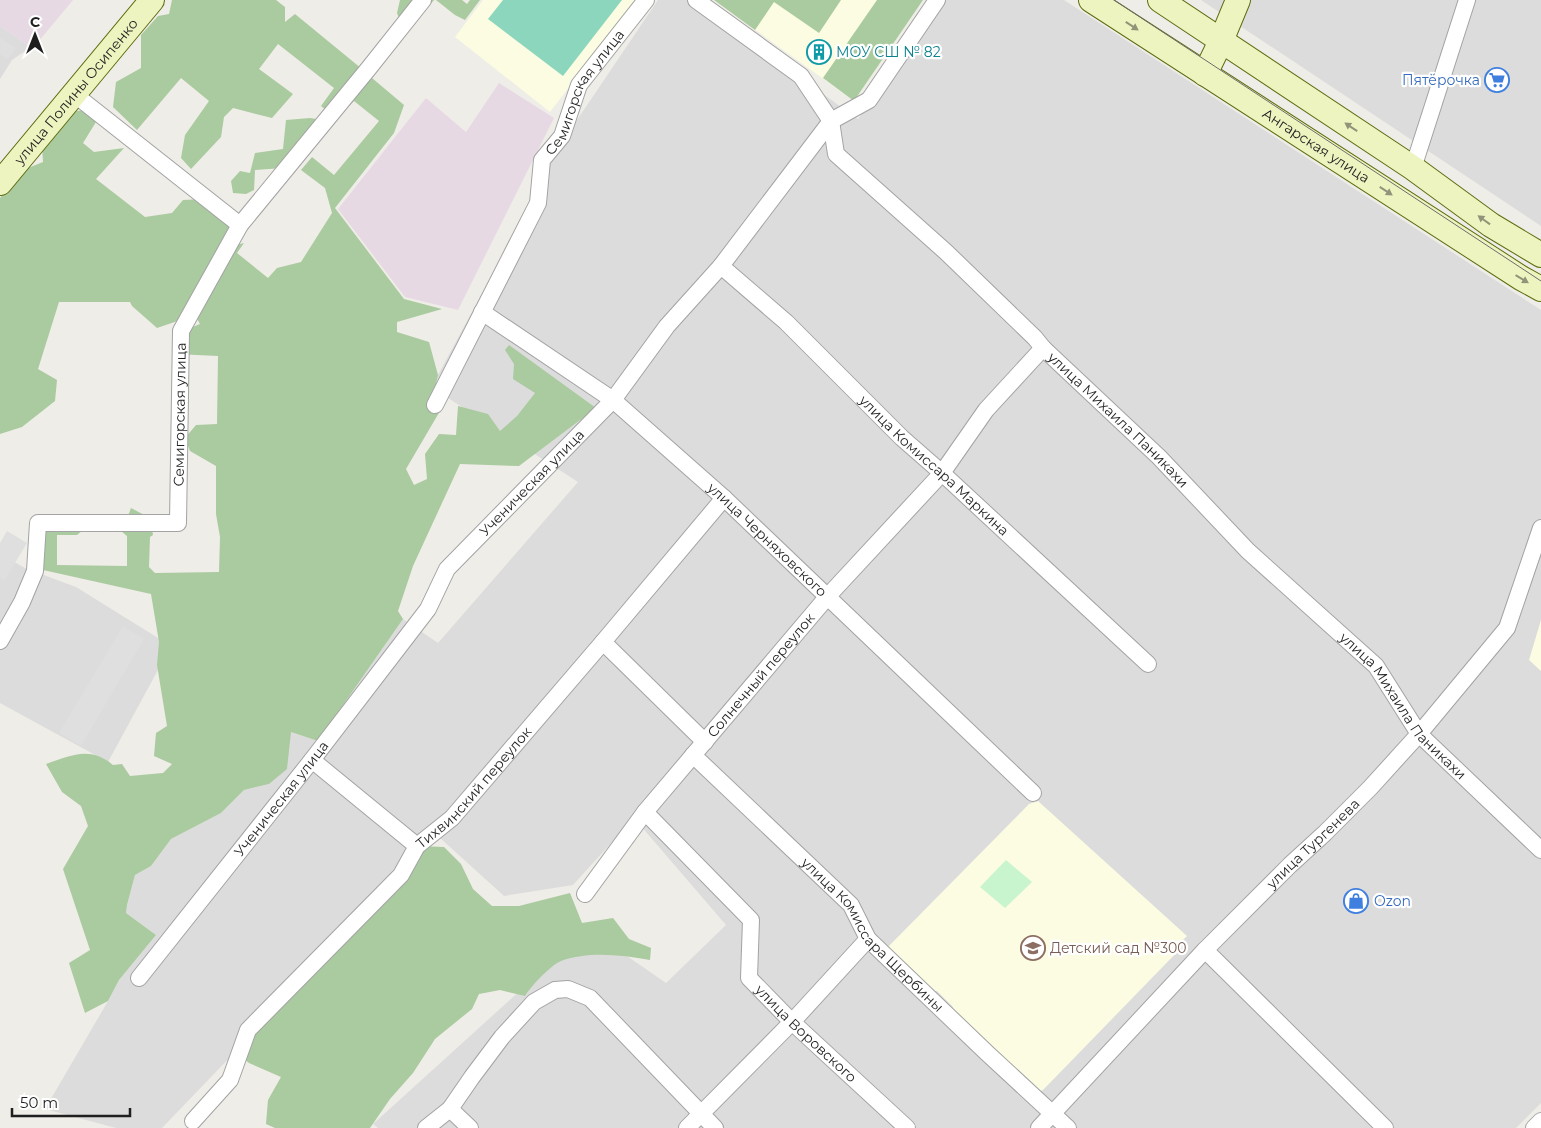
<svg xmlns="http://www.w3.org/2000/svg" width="1541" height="1128" font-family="Montserrat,sans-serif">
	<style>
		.residential { fill: #dddcdc }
		.industrial { fill: #e7d9e4 }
		.education { fill: #fbfce2 }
		.forest { fill: #aaca9f }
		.park { fill: #c8f4ce }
		.pitch { fill: #8cd6bd }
		.parking { fill: #dfdfdf }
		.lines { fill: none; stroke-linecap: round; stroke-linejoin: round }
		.minor-casing { stroke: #a3a3a3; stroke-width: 18 }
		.secondary-casing { stroke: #5e6d10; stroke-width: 26 }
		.minor { stroke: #fff; stroke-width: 16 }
		.secondary { stroke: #eef4c0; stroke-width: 24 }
		.tram { stroke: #6d6d6d; stroke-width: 1 }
		.oneway { fill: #919478 }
		.labels { text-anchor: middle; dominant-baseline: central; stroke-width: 4.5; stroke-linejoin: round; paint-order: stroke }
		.culture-label { font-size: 14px; fill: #0d838f; stroke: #fff; text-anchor: start }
		.shop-label { font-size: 14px; fill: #366cbe; stroke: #fff; text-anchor: end }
		.street-label { font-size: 14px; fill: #1f1f1f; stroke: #fff }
		.education-label { font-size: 14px; fill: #785e54; stroke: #fff; text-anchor: start }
	</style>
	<rect width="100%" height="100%" fill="#efede7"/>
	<!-- residential -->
	<g class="residential">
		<polygon points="658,0 691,0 858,119 941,0 1064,0 1541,310 1541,1103 1516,1128 378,1128 373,1124 588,929 666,983 726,925 634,818 573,885 504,896 429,828 263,1023 162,1128 116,1128 45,1109 108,1001 119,980 156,935 126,913 127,905 135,875 151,866 171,839 221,813 244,790 269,784 291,732 318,741 403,619 438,643 578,482 434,389 438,375 532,200 537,159 575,123"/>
		<polygon points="1201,0 1541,0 1541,226"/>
		<polygon points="0,26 31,47 12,60 0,79"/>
		<polygon points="0,554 25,568 76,587 171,646 108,762 0,703"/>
	</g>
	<!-- industrial -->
	<g class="industrial">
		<polygon points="0,0 73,0 38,42 31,47 0,26"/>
		<polygon points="499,83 554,118 458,310 405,297 338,209 426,98 466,132"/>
	</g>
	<!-- education -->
	<g class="education">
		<polygon points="483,0 636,0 550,112 455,37"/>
		<polygon points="714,0 923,0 854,101"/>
		<polygon points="1541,620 1541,671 1529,660"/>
		<polygon points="1038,801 1187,936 1179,944 1182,947 1043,1090 1035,1094 953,1017 953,1007 937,991 925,991 885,950 1029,804"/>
	</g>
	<!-- forest -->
	<g class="forest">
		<path d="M172,0H276L285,7V22L295,14L362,69L364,84L372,78L404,105L394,133L335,208L404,299L442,309L397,322V332L429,342L438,375L432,401L440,411L406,469L414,485L427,479L425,454L439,434L456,435L458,406L488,414L500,431L517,416L535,393L513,379L514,364L505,350L509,345L596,408L519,466L460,464L413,566L398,611L403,619L318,741L291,732L287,769L269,784L244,790L221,813L171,839L151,866L135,875L127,905L126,913L156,935L119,980L108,1001L85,1013L69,963L90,950L63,869L88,826L81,806L62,792L46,764C72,755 90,746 113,765L122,764L130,776L163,773L172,764L154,756L156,733L167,726L157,665L159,642L151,594L43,570L39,556L41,527L83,530L77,535H57V565L127,566V536L115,526L128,516L131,508L150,518L153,535L150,537L149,567L155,573L219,572L220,537L216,514V466L190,451L185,438L196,425L217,424L218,356L176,354L173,335L200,324L195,315L157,328L132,306L130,302H59L38,369L57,380L55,401L22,427L0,434V198L23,170L43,162L42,145L75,111L89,110L96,122L83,143L94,152L124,148L96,179L145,217L172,213L183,200L204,199L233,227L236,245L244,243L237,253L268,278L277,268L301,262L332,213L325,188L301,170L312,157L334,175L379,121L354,101L336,118L321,106L334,88L278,44L259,69L293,94L272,118L233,108L224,117L221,137L191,169L181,158L185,135L209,101L181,78L137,130L113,107L116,82L141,68V35L158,16L169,14Z"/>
		<polygon points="400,0 434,0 407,32 404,31 397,13"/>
		<polygon points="436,0 462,0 467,4 470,0 480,0 465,20 455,15"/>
		<polygon points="714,0 841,0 819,33 774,2 755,30"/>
		<polygon points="877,0 923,0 854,101 823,78"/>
		<polygon points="310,118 323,120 283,168 255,170 254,190 246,194 233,193 231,181 240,171 250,173 255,153 283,149 286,120"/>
		<path d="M417,846L444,847L461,864L473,889L492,906H519L570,893L582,923L613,918L629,939L651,948L650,960C621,955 589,951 561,961C551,965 531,986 525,996L500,990L479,994L472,1009L435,1039L413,1073L390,1099L370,1128H275L266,1124L268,1100L281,1077L249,1063L239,1055L248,1030Z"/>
	</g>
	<!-- park -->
	<polygon class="park" points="1006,860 1032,882 1005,908 980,887"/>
	<!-- pitch -->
	<polygon class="pitch" points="503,0 622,0 563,76 488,19"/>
	<!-- parking -->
	<g class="parking">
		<polygon points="0,38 16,48 8,59 0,54"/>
		<polygon points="7,531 27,543 4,581 0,578 0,543"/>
		<polygon points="123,626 144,639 81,746 59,733"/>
	</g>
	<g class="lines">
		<defs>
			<g id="minor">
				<path id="s1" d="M696,0L801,76L831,121L836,154L946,252L1035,338L1043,348L1159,457L1248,551L1376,666L1419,734L1541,850"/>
				<polyline points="74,94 240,225"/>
				<polyline points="1413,168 1467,0"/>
				<path id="s2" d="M721,266L786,322L902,438L942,473L1148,664"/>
				<path id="s3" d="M482,312L613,400L724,498L1033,793"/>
				<path id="s4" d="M435,405L538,203L542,160L562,136L579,85L646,0"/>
				<path id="s5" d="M0,641L22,602L35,571L38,523H178L181,331L240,225L369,68L423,0"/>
				<polyline points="603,642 705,742"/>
				<path id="s6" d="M693,755L851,905L868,939L987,1053L1068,1128"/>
				<polyline points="312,760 417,846"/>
				<path id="s7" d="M645,812L751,920L749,978L792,1022L907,1128"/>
				<path id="s8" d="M585,894L645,812L828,596L942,473L986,410L1043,348"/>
				<polyline points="1205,950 1385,1128"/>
				<path id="s9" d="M139,978L312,760L428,609L447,569L613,400L667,326L721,266L831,121L869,100L937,0"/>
				<polyline points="450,1109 470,1128"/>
				<path id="s10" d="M193,1121L230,1080L248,1030L401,875L417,846L452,818L603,642L724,498"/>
				<polyline points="426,1128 450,1109 472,1077 502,1037 534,1002 555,990 568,989 590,998 715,1128"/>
				<polyline points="687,1128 792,1022 868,939"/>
				<path id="s11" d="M1039,1128L1205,950L1290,865L1325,833L1370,788L1419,734L1507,628L1541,528"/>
				<polyline points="1534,1128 1541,1121"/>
			</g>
			<g id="secondary">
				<path id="s12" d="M1091,0L1521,278L1541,289"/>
				<polyline points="1160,0 1413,168 1491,225 1541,255"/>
				<polyline points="1205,74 1221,41 1238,0"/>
				<path id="s13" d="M0,183L152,0"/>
			</g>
		</defs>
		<!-- minor casing -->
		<use href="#minor" class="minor-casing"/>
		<!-- secondary casing -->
		<use href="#secondary" class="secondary-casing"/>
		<!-- minor -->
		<use href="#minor" class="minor"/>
		<!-- secondary -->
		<use href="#secondary" class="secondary"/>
		<!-- tram -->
		<polyline class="tram" points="1114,0 1541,281"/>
	</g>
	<!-- one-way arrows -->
	<defs><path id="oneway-solid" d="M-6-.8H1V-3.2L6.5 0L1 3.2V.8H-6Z" transform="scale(1.25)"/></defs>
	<g class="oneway">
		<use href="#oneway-solid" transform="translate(1132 26) rotate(33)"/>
		<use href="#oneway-solid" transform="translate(1351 127) rotate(-146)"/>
		<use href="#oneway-solid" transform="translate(1386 191) rotate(33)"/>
		<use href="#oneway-solid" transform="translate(1484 220) rotate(-144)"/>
		<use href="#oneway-solid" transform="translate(1522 279) rotate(31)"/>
	</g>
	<!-- icons -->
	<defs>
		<symbol id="building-ring" viewBox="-11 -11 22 22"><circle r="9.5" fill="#fff" stroke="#0f9aa8" stroke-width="1.5"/><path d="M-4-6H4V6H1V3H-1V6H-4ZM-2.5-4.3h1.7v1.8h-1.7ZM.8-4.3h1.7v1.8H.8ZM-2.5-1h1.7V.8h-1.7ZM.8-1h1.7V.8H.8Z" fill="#0f9aa8"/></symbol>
		<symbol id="supermarket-ring" viewBox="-11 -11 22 22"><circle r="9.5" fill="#fff" stroke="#3f7fe0" stroke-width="1.5"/><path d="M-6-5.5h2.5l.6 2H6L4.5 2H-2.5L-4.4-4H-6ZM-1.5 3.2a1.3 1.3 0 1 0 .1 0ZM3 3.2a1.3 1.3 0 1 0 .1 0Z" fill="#3f7fe0"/></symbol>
		<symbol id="shop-ring" viewBox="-11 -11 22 22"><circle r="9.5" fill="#fff" stroke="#3f7fe0" stroke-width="1.5"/><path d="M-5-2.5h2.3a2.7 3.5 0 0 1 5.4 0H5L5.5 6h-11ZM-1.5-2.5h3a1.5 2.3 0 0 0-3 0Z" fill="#3f7fe0"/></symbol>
		<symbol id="school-ring" viewBox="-11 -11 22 22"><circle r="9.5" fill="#fff" stroke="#8d6e63" stroke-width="1.5"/><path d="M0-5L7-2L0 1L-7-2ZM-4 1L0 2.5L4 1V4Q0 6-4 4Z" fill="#8d6e63"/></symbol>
	</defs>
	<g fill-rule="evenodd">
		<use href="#building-ring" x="805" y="38" width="28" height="28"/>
		<use href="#supermarket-ring" x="1483" y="66" width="28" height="28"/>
		<use href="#shop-ring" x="1342" y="887" width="28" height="28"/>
		<use href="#school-ring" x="1019" y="934" width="28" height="28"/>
	</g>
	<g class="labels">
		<!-- culture labels -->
		<g class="culture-label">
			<text x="836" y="52">МОУ СШ № 82</text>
		</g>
		<!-- shop labels -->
		<g class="shop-label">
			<text x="1480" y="80">Пятёрочка</text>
			<text x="1374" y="901" text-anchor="start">Ozon</text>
		</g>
		<!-- street labels -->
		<g class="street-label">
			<text stroke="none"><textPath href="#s13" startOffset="119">улица Полины Осипенко</textPath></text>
			<text stroke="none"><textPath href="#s4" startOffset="351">Семигорская улица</textPath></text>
			<text stroke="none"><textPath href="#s12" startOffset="268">Ангарская улица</textPath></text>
			<text stroke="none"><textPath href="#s5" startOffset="375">Семигорская улица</textPath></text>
			<text stroke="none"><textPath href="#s1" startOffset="605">улица Михаила Паникахи</textPath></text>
			<text stroke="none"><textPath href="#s2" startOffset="292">улица Комиссара Маркина</textPath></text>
			<text stroke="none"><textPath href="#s9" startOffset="634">Ученическая улица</textPath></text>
			<text stroke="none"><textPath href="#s3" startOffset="366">улица Черняховского</textPath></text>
			<text stroke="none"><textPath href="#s8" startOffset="281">Солнечный переулок</textPath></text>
			<text stroke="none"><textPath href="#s1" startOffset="1010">улица Михаила Паникахи</textPath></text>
			<text stroke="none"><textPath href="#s10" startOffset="441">Тихвинский переулок</textPath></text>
			<text stroke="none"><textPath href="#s9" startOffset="229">Ученическая улица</textPath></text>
			<text stroke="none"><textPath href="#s11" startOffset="395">улица Тургенева</textPath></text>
			<text stroke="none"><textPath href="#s6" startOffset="255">улица Комиссара Щербины</textPath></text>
			<text stroke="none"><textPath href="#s7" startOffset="289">улица Воровского</textPath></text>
		</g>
		<!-- education labels -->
		<g class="education-label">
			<text x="1050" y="948">Детский сад №300</text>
		</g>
	</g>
	<!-- north arrow -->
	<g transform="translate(35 35)" stroke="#ffffff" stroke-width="4" paint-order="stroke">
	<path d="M0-4L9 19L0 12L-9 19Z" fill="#1f1f1f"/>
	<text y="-8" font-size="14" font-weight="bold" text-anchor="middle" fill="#1f1f1f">С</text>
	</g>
	<!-- scale -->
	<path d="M12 1108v8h118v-8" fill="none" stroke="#1f1f1f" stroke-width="2.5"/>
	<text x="20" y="1108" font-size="15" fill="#1f1f1f" stroke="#ffffff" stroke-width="4" paint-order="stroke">50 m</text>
</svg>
